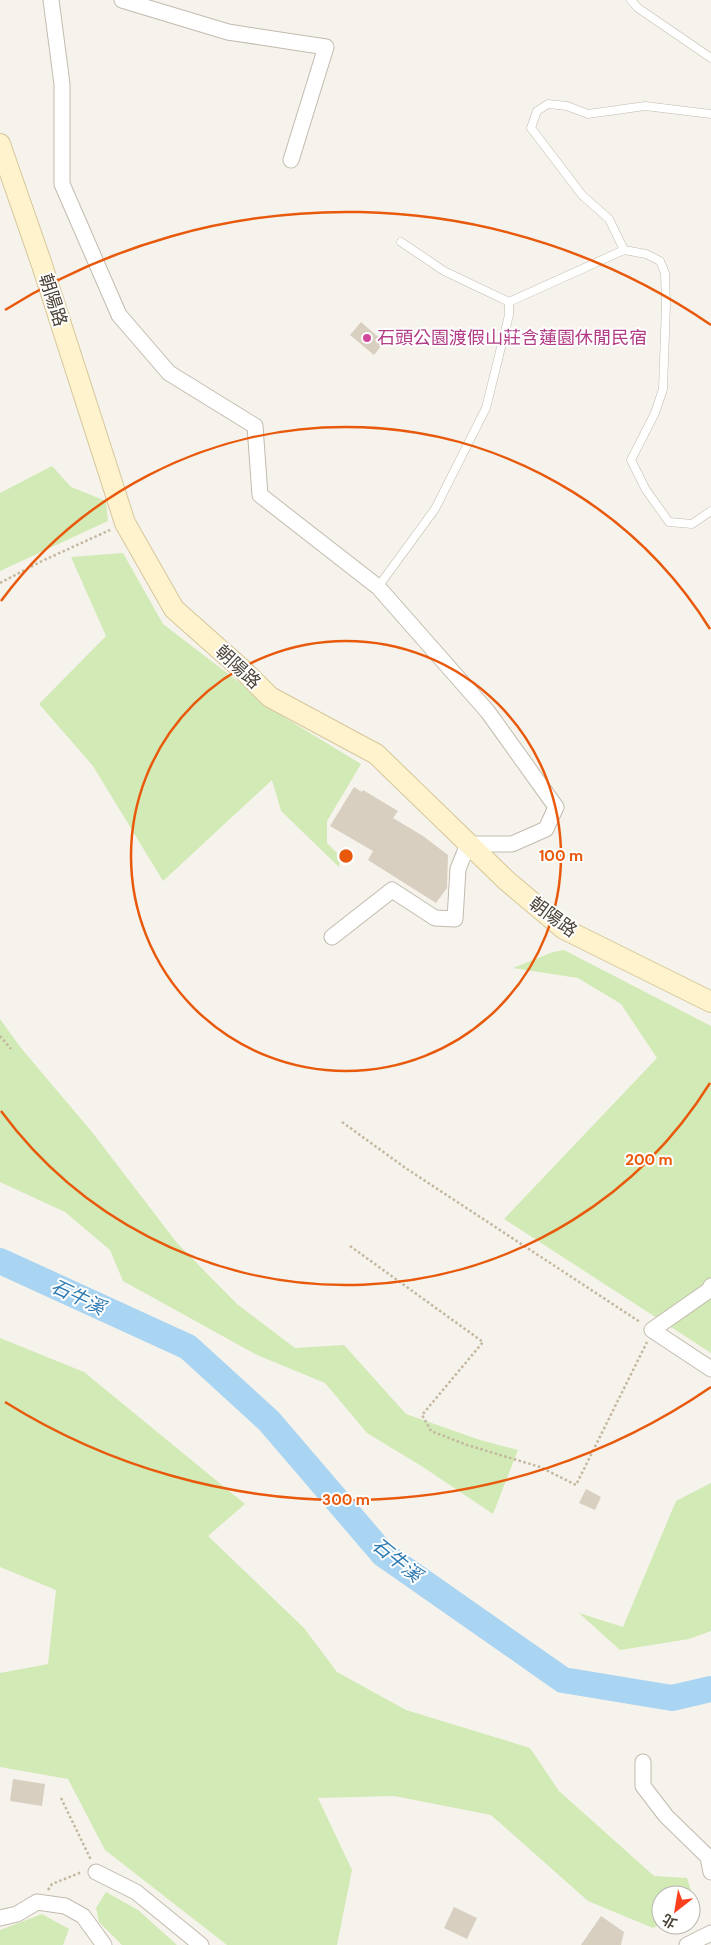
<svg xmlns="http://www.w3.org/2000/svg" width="711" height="1945" font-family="'DM Sans','Noto Sans TC',sans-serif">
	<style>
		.green { fill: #d2eab5 }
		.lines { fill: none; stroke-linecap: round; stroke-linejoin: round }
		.river { stroke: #a9d4f2; stroke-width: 26 }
		.building { fill: #d8cfc1 }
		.lane-casing { stroke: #c2bbae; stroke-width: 9 }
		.street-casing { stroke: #c2bbae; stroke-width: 17 }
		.secondary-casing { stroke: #d6c79b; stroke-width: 22 }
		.path { stroke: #c4b79f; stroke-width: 2.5; stroke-dasharray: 2.5 2.5; stroke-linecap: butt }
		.lane { stroke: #fff; stroke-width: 8 }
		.street { stroke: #fff; stroke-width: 15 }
		.secondary { stroke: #fff3cd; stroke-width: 20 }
		.ring { fill: none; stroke: #e8590c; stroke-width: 2.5 }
		.hotel-dot { fill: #d1479c; stroke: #fff; stroke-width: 2 }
		.labels { text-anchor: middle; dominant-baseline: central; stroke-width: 4; stroke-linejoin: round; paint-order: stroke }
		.street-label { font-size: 18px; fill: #4b4439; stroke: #fff }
		.hotel-label { font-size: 18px; fill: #b23c85; stroke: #fff; text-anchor: start }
		.water-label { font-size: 19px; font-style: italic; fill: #2e7ab2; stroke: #fff }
		.centre { fill: #e8590c; stroke: #fff; stroke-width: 2.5 }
		.ring-label { font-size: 15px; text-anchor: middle; font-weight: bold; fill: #e8590c; stroke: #fff; stroke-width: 4; stroke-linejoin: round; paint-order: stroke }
	</style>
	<rect width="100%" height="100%" fill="#f6f3ec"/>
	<!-- green -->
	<g class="green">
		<polygon points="52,466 71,487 106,501 108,521 0,571 0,493"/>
		<polygon points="123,553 163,624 287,719 361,764 327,821 327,843 341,857 339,867 281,811 272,780 163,881 93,766 39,704 106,636 71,557"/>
		<polygon points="564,950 711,1026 711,1353 504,1219 657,1058 621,1004 578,978 513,968 553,952"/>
		<polygon points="0,1019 21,1048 92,1132 177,1243 237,1304 295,1348 344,1345 406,1414 480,1440 518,1450 493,1514 423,1467 367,1433 325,1383 257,1355 123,1281 110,1250 65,1212 0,1182"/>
		<polygon points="0,1338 84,1372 245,1504 208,1536 304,1628 337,1672 406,1710 530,1748 559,1791 654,1876 687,1878 697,1908 691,1911 691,1895 661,1895 661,1924 653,1928 588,1901 491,1815 394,1796 318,1798 352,1870 337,1945 227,1945 105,1850 68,1779 0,1767 0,1673 48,1664 56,1590 0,1567"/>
		<polygon points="711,1483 711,1631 689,1639 620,1650 579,1613 623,1627 676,1501"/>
		<polygon points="106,1892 138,1910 177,1945 122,1945 99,1922 96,1908"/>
		<polygon points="42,1914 69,1929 63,1945 0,1945 0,1930"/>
	</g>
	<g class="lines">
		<!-- river -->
		<polyline class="river" points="0,1261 188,1347 269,1421 383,1554 563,1680 672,1698 711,1689"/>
	</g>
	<!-- building -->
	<g class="building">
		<polygon points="361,322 384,342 374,355 350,335"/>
		<polygon points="354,787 362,792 363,790 398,811 393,818 423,836 448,855 447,888 436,903 368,860 373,851 330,826"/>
		<polygon points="586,1489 601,1497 595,1510 579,1503"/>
		<polygon points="13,1779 45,1784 42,1806 10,1801"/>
		<polygon points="454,1907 477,1918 467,1939 444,1928"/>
		<polygon points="601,1916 624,1932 621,1945 581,1945"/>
	</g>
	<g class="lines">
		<defs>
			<g id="lane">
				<polyline points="631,0 638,8 711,58"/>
				<polyline points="401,242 444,271 509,302"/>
				<polyline points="624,250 646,254 660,261 665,273 666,305 663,389 655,413 631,460 646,490 669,522 692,524 711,511"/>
				<polyline points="378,587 435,509 486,408 509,315 509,302 624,250 609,219 582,195 531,128 537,111 548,104 567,106 588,114 645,106 711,114"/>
			</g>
			<g id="street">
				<polyline points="51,0 62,84 62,184 119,315 169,373 255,426 260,495 378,587 488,712 556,807 546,829 512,844 468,844 458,869 455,919 435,918 392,890 332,937"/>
				<polyline points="122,0 228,32 326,47 291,160"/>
				<polyline points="711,1286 708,1291 652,1330 711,1369"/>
				<polyline points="643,1762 643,1786 666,1816 708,1857 711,1872"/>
				<polyline points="96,1872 136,1892 201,1945"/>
				<polyline points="0,1918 17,1914 37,1902 65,1906 83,1916 104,1945"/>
				<polyline points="687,1945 711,1933"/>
			</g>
			<polyline id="secondary" points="0,144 41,262 125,523 174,609 244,671 270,697 376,754 507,881 564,929 711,1002"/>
		</defs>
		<!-- lane casing -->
		<use href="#lane" class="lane-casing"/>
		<!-- street casing -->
		<use href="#street" class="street-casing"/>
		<!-- secondary casing -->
		<use href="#secondary" class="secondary-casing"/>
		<!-- path -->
		<g class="path">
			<polyline points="0,583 42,561 110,530"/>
			<polyline points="0,1036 11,1049"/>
			<polyline points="342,1122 407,1169 640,1322"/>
			<polyline points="350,1246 483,1342 422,1415 431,1431 467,1445 540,1467 576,1485 647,1342"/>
			<polyline points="61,1798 91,1860"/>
			<polyline points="48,1890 52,1884 82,1872"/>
		</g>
		<!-- lane -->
		<use href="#lane" class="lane"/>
		<!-- street -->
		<use href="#street" class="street"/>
		<!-- secondary -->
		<use href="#secondary" class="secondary"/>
	</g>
	<!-- distance rings -->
	<g class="ring">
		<circle cx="346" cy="856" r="215"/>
		<path d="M710 1083A429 429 0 0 1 1 1111M1 601A429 429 0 0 1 710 629"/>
		<path d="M711 1387A644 644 0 0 1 5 1402M5 310A644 644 0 0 1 711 325"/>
	</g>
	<!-- markers -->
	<circle class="hotel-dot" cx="367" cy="338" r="5"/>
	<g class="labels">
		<!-- street labels -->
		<g class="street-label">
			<text transform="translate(53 300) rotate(72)">朝陽路</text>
			<text transform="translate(238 667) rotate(43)">朝陽路</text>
			<text transform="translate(553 917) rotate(36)">朝陽路</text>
		</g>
		<!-- hotel labels -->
		<g class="hotel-label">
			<text x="377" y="338">石頭公園渡假山莊含蓮園休閒民宿</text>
		</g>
		<!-- water labels -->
		<g class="water-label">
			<text transform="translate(78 1297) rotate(25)">石牛溪</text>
			<text transform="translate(397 1560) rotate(39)">石牛溪</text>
		</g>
	</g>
	<circle cx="346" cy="856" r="8" class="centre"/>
	<g class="ring-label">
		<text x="561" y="861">100 m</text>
		<text x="649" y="1165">200 m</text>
		<text x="346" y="1505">300 m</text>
	</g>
	<!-- north arrow -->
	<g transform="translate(676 1910) rotate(211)"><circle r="24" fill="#ffffff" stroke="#b7b4b0"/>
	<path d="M0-4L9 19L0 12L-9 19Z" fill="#fc3f1d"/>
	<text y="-8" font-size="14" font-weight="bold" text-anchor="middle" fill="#4b4439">北</text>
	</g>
</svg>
